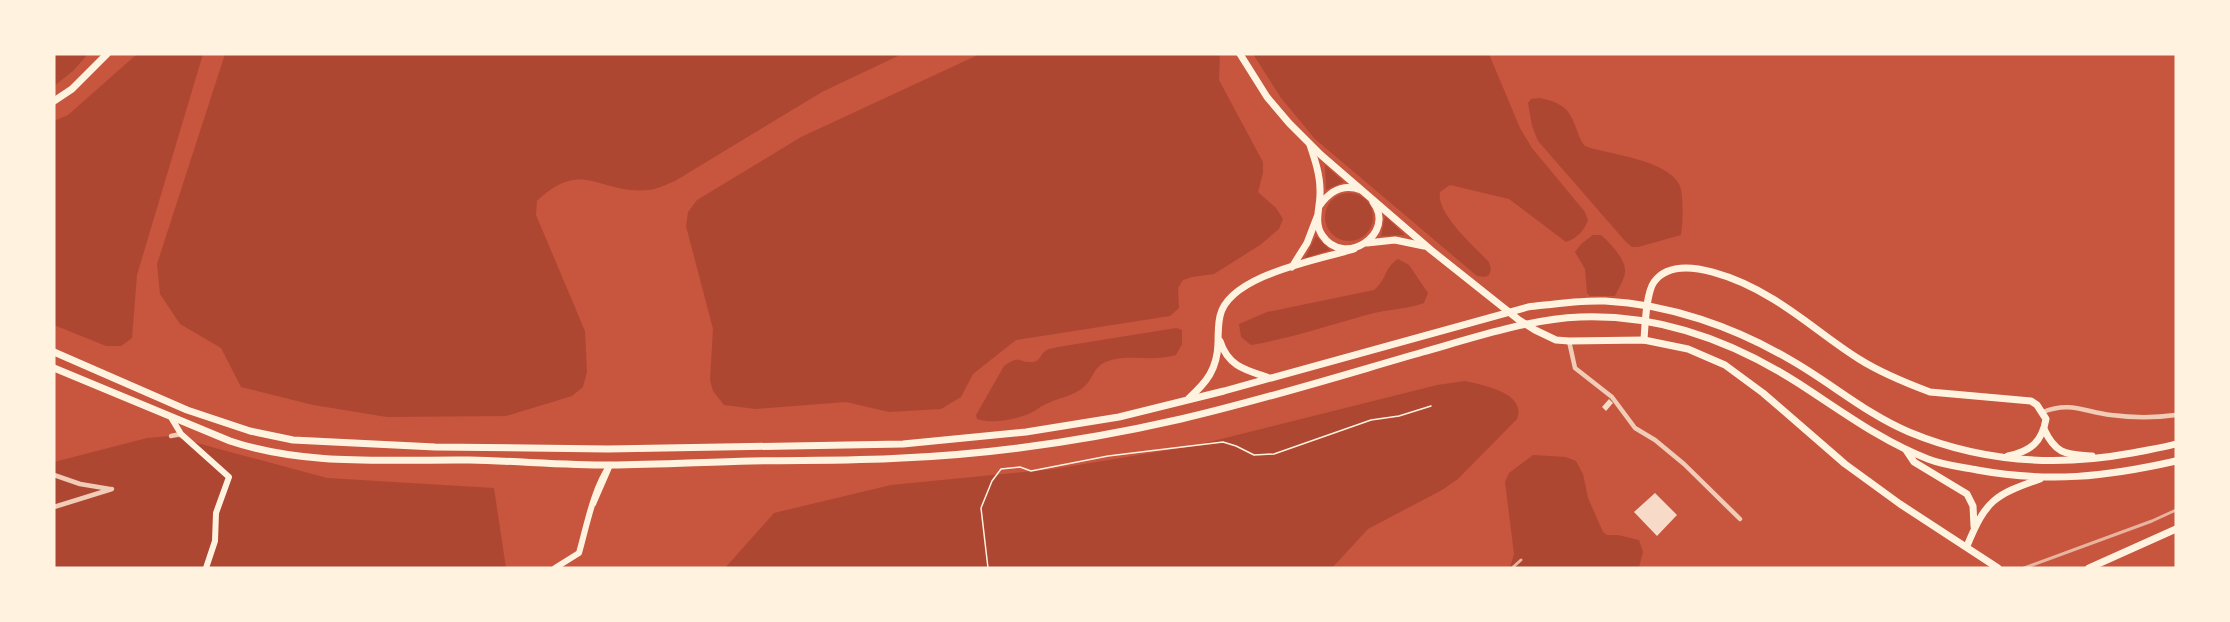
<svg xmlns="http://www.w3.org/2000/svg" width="2230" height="622" font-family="Commissioner,sans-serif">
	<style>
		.green { fill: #ae4732 }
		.building { fill: #f7dbc8 }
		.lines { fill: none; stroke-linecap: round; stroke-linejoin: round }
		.path { stroke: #fff3e0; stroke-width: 1.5 }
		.minor { stroke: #f1ccb7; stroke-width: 4.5 }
		.secondary { stroke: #fff3e0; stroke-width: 6 }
		.primary { stroke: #fff3e0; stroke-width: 7 }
		.trunk { stroke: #fff3e0; stroke-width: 7 }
		.rail { stroke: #e9b49f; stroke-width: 3 }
	</style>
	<rect width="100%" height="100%" fill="#c8553d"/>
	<!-- green -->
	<g class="green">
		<polygon points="54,54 88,54 73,71 54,86"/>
		<polygon points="137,54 203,54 137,275 132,338 121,346 106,346 54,325 54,121 68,115"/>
		<path d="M225,54H902L822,92L675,181C667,184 658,189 649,190C599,195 583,157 537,201L536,215L585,331L587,372L583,387L572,396L506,416L387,417L313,405L241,387L221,348L180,324L160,294L157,264Z"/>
		<polygon points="980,54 1220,54 1219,80 1263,162 1263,173 1258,192 1276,208 1283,219 1279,229 1260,245 1214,274 1192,277 1183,280 1178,288 1179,308 1170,316 1016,340 973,374 961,397 941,409 889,412 846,402 755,409 724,405 713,391 710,380 713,329 686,226 688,212 697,200 801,137"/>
		<path d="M1253,54H1489L1520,128L1532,148L1585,212L1588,220C1585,230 1576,239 1566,242L1509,199L1450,185L1440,192C1436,214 1474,246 1489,262L1491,269L1489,275L1485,277L1477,276L1315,139L1281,98Z"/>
		<path d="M1540,98C1561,103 1569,107 1576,128C1579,135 1580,140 1585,146C1610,155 1665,159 1679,184C1684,193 1683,224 1681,235L1638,247H1632L1625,241L1538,141L1532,126L1528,103L1531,99Z"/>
		<polygon points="1325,165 1344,182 1326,190"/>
		<circle cx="1349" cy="217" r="24"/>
		<polygon points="1385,216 1405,235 1381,236"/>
		<path d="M1593,235H1601C1610,243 1627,260 1625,273C1624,280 1618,289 1615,296H1590L1587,293L1585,269L1575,252L1581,244Z"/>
		<polygon points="1316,236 1330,250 1305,258"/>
		<path d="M1398,259L1409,265L1428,293L1424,303C1408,309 1391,309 1374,313C1333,324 1293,338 1251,345L1241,337L1239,324L1267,312L1374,290C1388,278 1383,269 1398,259Z"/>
		<path d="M1176,328L1182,330V344L1176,355C1153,362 1131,354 1108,361C1093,366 1094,378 1084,387C1074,396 1058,398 1046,404C1039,407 1033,413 1026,415C1012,420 991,424 977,419L976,415L1004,366C1020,354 1019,363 1032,362C1039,362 1040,356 1044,352C1047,349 1053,348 1058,347Z"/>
		<path d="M1465,381C1483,385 1527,393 1517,419L1458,479L1442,490L1368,529L1332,568H725L774,513L891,485L1054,469L1193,446L1437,385Z"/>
		<polygon points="171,436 327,478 494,488 506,568 54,568 54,462 147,438"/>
		<polygon points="1533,455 1566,457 1576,461 1583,474 1588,498 1603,532 1607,535 1618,535 1639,540 1643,552 1639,567 1510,568 1514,554 1505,482 1509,473"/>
	</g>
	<!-- building -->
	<g class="building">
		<polygon points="1609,399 1613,403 1606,411 1602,407"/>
		<polygon points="1655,493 1677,515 1657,536 1634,512"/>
	</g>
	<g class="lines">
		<!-- path -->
		<polyline class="path" points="988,568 981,508 992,481 1001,469 1020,467 1031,471 1108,456 1223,442 1236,446 1254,455 1274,454 1371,420 1399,416 1431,406"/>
		<!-- minor -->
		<g class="minor">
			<polyline points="1569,341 1575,368 1612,397 1635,428 1655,440 1684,464 1740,519"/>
			<path d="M2043,412C2070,401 2085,412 2111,415C2134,418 2154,418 2176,415"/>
			<polyline points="171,436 181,434"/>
			<polyline points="54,475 80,484 110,489"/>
			<polyline points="54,507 112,489"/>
		</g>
		<!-- secondary -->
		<g class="secondary">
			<polyline points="172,419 181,434 229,477 216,513 215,541 206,568"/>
			<path d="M555,568L579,553C587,525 593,490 610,465L593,504"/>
		</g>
		<!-- primary -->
		<g class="primary">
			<polyline points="1240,54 1267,97 1289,123 1321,155 1431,250 1519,320 1535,330 1556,340 1569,341 1644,340 1688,349 1725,365 1763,393 1845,464 1900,504 1998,568"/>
			<polyline points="54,101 72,89 107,54"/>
			<path d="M1310,145C1315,160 1320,175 1320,190C1321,206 1313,221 1322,235C1344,269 1397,233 1373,202"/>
			<path d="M1320,205C1330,191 1343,183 1361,190"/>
			<polyline points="1367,243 1395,240 1424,246"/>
			<polyline points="2089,568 2176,529"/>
		</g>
		<!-- trunk -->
		<g class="trunk">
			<polyline points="1292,267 1307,243 1317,217"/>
			<path d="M1644,340C1645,326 1646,293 1654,282C1678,249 1747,283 1773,299C1803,317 1830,341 1859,359C1881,373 1906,383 1930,392L2031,401L2037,405L2046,419C2042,442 2031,451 2008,456"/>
			<path d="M1220,341C1228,366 1245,370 1267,377"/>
			<path d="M54,352L187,410L250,431L293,440L435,447L608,449L903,444L1026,432L1119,417L1224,391L1528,307C1554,304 1579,300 1605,301C1669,304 1734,327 1789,359C1830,382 1866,414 1909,432C1981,462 2056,467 2132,453C2146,450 2162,448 2176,444"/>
			<path d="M54,368L230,441C307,467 390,459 470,460C517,461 563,465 610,465C657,465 704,462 751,461C802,460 852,461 902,458C996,454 1089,440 1181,419C1263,400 1343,375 1423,352C1472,338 1529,319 1580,317C1659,314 1732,341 1798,383C1840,410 1881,441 1928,459C1943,465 1961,467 1977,470C2049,483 2105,477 2176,461"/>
			<path d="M1189,398C1207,382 1217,369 1218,344C1218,335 1218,325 1220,316C1229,275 1318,260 1354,249"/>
			<path d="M2044,429C2056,455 2066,454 2092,456"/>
			<polyline points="1906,450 1914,462 1967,494 1973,506 1974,526"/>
			<path d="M1967,546C1986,500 1994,495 2040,479"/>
		</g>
		<!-- rail -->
		<g class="rail">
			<polyline points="1512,568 1521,560"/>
			<polyline points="2024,568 2152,521 2176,510"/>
		</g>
	</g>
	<!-- border -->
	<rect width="2230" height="622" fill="none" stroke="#fff3e0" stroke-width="111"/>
</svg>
